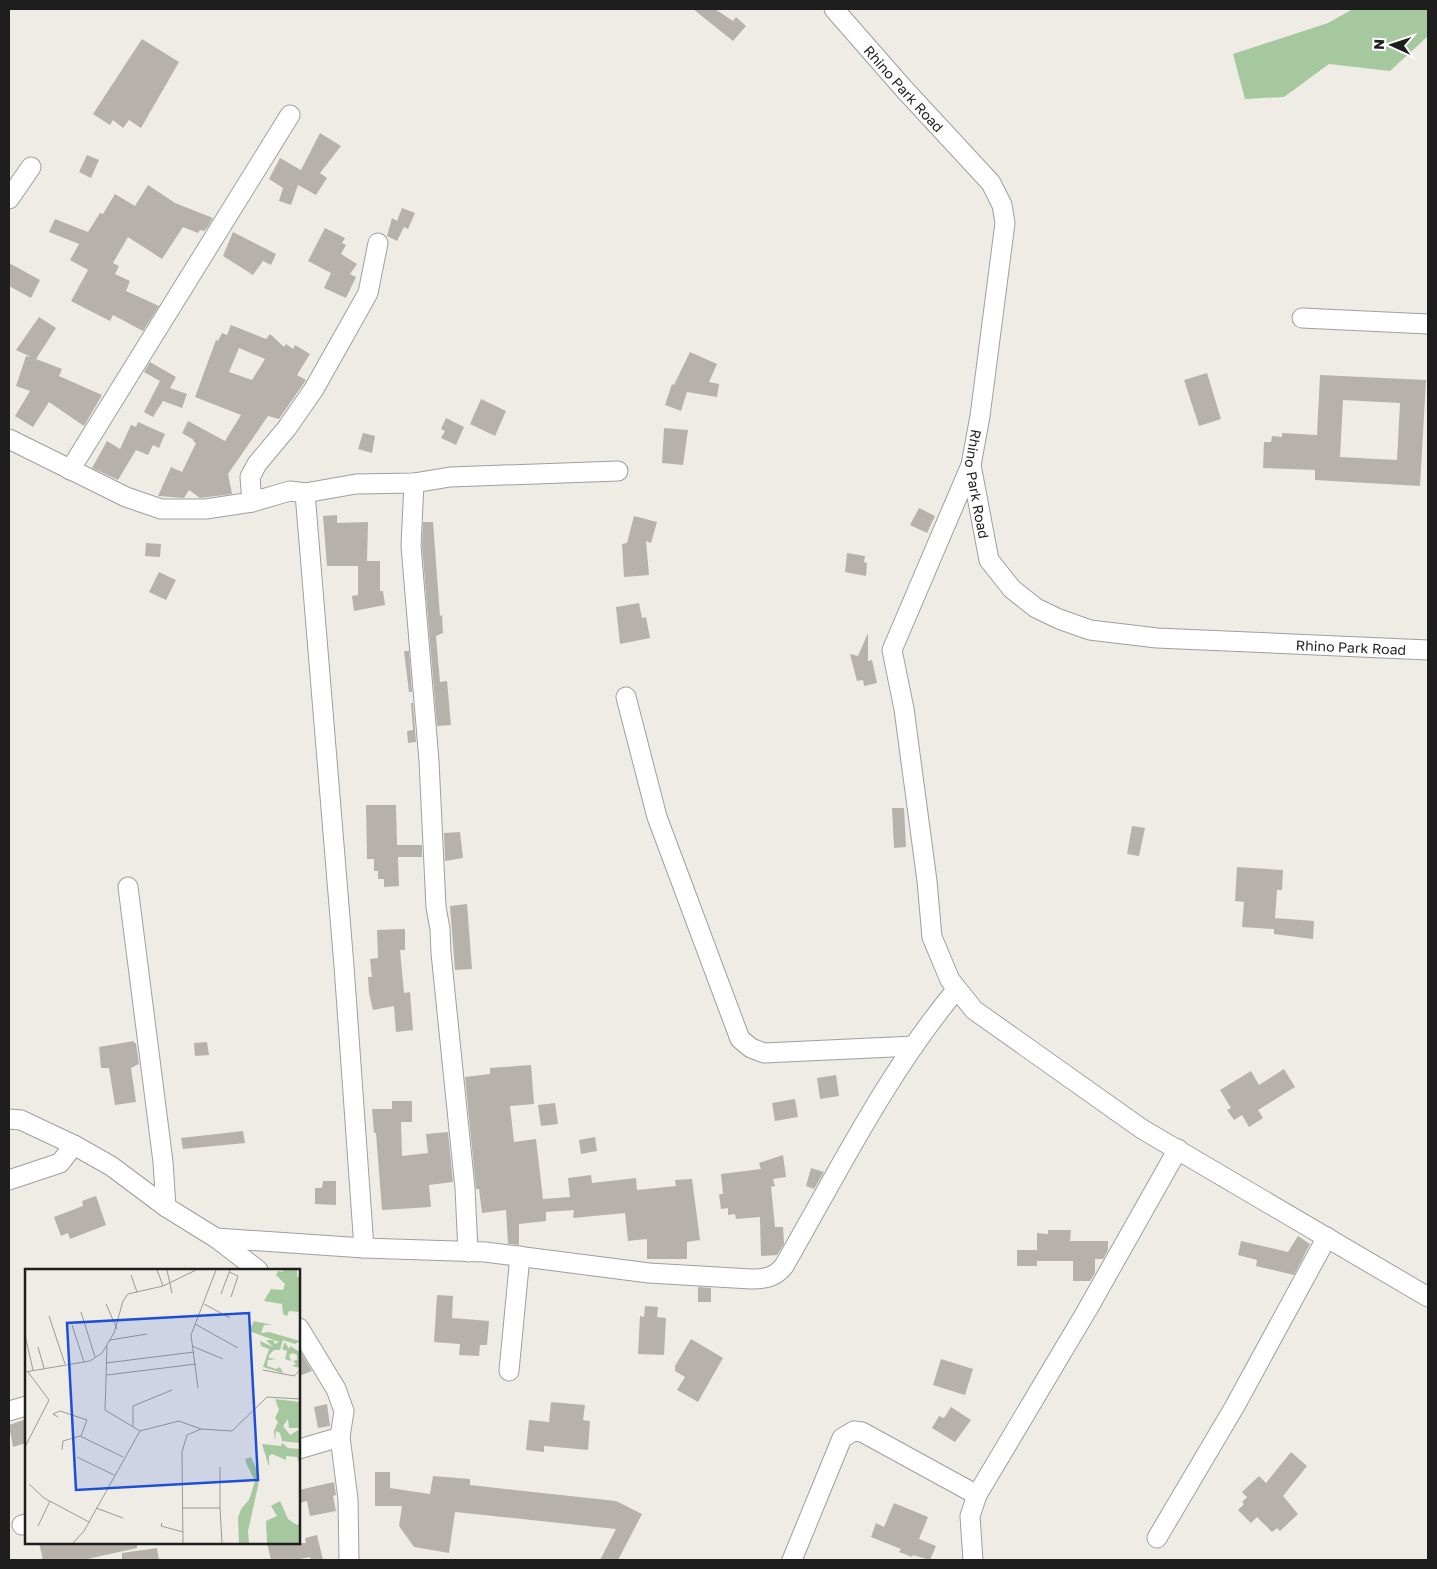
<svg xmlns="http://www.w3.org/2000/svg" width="1437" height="1569" font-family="'Golos Text',sans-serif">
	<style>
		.forest { fill: #a6c89e }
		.building { fill: #b6b2ab; fill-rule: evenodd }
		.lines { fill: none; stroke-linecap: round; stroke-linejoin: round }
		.street-casing { stroke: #9f9f9f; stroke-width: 21 }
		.street { stroke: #fff; stroke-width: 19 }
		.labels { text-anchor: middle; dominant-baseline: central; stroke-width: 4.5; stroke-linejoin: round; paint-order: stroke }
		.street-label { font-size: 14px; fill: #1e1e1e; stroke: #fff }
		.inset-road { fill: none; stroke: #9b9a95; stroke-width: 1 }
		.view { fill: #1d4ed8; fill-opacity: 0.15; stroke: #1d4ed8; stroke-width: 2.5 }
		.inset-edge { fill: none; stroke: #1e1e1e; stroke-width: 2.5 }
	</style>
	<rect width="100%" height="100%" fill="#eeece5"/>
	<!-- forest -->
	<polygon class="forest" points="1353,9 1428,9 1428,36 1390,71 1329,64 1284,97 1245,99 1233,54 1328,23"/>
	<!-- building -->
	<g class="building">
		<polygon points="693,9 715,9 733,21 736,17 746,26 733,41"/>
		<polygon points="142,39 179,62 141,128 129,120 123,128 113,120 110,125 93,114"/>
		<polygon points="320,133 341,146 320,173 327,178 316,195 298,185 291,205 279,201 283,188 269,179 280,158 301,170"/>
		<polygon points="87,155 99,160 91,178 79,172"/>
		<polygon points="148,185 175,203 213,218 207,228 204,231 200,230 198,233 183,227 162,259 128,237 113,263 119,266 115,274 130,281 126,291 159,306 143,331 113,315 110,321 71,301 88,270 70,260 79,244 49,232 55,219 88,232 100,213 103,214 115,194 135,206"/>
		<polygon points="402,208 415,213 408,229 404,227 397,241 387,236 392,218 397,221"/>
		<polygon points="325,228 345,238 342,243 346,245 341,254 357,264 350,274 356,277 346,298 324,288 331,273 308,261"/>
		<polygon points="233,232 276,254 271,265 263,261 253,275 223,256"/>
		<polygon points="9,263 40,280 31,298 9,286"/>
		<polygon points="39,317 56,328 36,359 62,369 59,376 102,395 84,426 49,402 33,427 15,416 30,391 16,386 26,356 31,357 16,350"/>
		<path d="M231,325L266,339L270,334L284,347L286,344L293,349L295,345L310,354L297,375L306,380L279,419L268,416L228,474L232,494L200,498L189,490L184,498L158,496L171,467L182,472L196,443L193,441L194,440L182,433L188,421L225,441L241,415L195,397L216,340L218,341L222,333L227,335ZM239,348L265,359L252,380L229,372Z"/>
		<polygon points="690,352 717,364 709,382 719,384 717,397 687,392 681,411 665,405 672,384 674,385"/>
		<polygon points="150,362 176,377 170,388 187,394 182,408 163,401 153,417 144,412 160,381 144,372"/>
		<polygon points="1207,373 1221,419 1199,426 1184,380"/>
		<path d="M1320,375L1426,380L1420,486L1315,480V470L1263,468L1264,442H1271L1272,436L1282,437V433L1317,435ZM1343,400L1400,403L1397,460L1340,457Z"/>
		<polygon points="481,399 506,411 495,436 470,424"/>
		<polygon points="446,418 464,427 456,445 441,438 445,431 441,429"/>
		<polygon points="138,422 165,434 159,448 153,445 148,455 136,450 118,480 92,468 107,441 120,449 131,425 136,427"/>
		<polygon points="664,428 688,430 683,465 662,463"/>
		<polygon points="363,433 375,436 372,453 358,449"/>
		<polygon points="919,508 935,516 927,533 910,525"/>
		<polygon points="337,515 337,523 368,522 367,561 380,561 380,591 383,591 385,605 354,611 352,596 358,595 358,566 327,566 323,516"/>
		<polygon points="634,516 657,522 651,543 646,541 649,575 624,577 622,544 627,543"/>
		<polygon points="423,522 433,522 440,616 442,615 443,633 436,636 440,682 447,681 451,725 437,726 422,546"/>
		<polygon points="146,543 161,544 160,557 145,556"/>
		<polygon points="847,553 865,556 864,562 867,563 866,576 845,572"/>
		<polygon points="159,572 176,580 166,600 149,592"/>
		<polygon points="639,603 642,618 646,617 650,638 620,644 616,607"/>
		<polygon points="868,633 868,661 872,660 877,683 864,686 863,680 857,681 850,654 858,656"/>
		<polygon points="404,651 409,651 412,692 409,692"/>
		<polygon points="411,703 413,703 416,742 408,743 407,731 413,730"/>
		<polygon points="366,805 396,805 397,845 422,845 422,857 398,857 399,886 384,887 384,879 378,879 378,871 374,871 374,859 367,859"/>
		<polygon points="892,808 904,808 906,847 894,848"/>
		<polygon points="1132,826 1145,828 1139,856 1127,854"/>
		<polygon points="460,832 463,858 445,861 444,833"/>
		<polygon points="1237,867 1283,870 1282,890 1277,890 1275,918 1314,921 1313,939 1274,934 1274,929 1242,927 1244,902 1235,901"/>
		<polygon points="467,904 472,969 455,970 450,906"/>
		<polygon points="405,929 405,950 400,950 404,993 410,992 413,1030 396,1032 394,1006 373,1010 369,993 368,977 372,977 370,959 378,958 377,930"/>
		<polygon points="134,1041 134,1043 136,1043 139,1064 131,1068 136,1102 115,1105 109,1068 101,1068 99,1047"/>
		<polygon points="207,1042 209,1055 195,1056 194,1043"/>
		<polygon points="531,1065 534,1104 510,1106 514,1142 536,1139 543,1199 570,1197 568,1178 591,1175 592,1183 636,1178 637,1190 676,1186 675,1180 692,1179 700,1240 687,1242 687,1259 647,1259 647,1239 628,1241 625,1213 573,1218 574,1210 546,1212 546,1221 519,1224 519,1245 508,1244 506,1210 482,1213 479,1189 476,1189 465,1077 490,1074 490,1068"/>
		<polygon points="1284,1069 1295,1087 1258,1110 1263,1118 1249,1127 1242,1115 1234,1120 1227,1110 1231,1108 1220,1090 1251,1071 1259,1085"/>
		<polygon points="836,1075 839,1096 820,1099 817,1078"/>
		<polygon points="795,1099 798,1117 775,1121 772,1103"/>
		<polygon points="392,1101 412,1101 412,1122 401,1122 402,1156 428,1153 426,1134 448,1132 453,1182 429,1185 431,1207 382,1210 376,1133 374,1133 372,1109 392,1109"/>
		<polygon points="555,1103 558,1124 541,1126 538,1105"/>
		<polygon points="243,1131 245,1143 183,1149 181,1138"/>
		<polygon points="595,1137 597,1151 581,1154 579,1140"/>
		<polygon points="783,1155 786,1177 773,1179 775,1186 771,1187 775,1227 783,1227 784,1244 777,1255 761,1256 760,1217 736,1219 735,1214 728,1215 728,1208 721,1209 719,1194 723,1194 721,1174 761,1169 759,1163"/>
		<polygon points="811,1168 824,1172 814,1189 806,1186"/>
		<polygon points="323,1181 336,1181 336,1205 315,1204 315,1188 322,1188"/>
		<polygon points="96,1196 106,1225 70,1239 68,1233 61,1236 54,1217 83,1206 82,1201"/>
		<polygon points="1048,1230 1071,1230 1070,1241 1108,1241 1108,1250 1103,1259 1095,1259 1095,1273 1090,1281 1073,1281 1073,1261 1037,1261 1037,1233 1048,1234"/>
		<polygon points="1298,1236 1310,1244 1294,1275 1256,1266 1257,1260 1238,1255 1241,1241 1288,1252"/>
		<rect x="1017" y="1250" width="20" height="16"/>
		<polygon points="698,1287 711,1288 711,1302 698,1302"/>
		<polygon points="437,1295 453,1296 452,1318 489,1321 487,1345 480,1345 479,1356 459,1355 460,1344 434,1342"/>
		<polygon points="645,1306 658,1307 657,1317 666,1318 664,1355 638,1354 640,1316 644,1317"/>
		<polygon points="691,1339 723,1358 698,1402 677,1390 685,1377 675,1371 675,1366"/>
		<polygon points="299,1349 312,1371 299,1376"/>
		<polygon points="941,1359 973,1369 965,1395 933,1385"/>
		<polygon points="551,1402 585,1405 583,1420 590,1421 588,1450 544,1446 544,1452 526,1450 529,1420 549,1422"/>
		<polygon points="327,1404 330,1426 318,1428 314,1407"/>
		<polygon points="951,1407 971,1420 955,1442 932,1428 939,1416 944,1418"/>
		<polygon points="26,1419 26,1443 13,1447 9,1425"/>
		<polygon points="1291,1452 1307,1466 1283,1496 1298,1514 1280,1531 1277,1528 1272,1532 1257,1517 1251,1523 1238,1510 1244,1504 1242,1502 1247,1497 1242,1492 1259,1476 1266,1483"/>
		<polygon points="375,1472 390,1472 390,1488 430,1494 433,1476 470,1479 470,1485 616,1501 642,1514 618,1560 600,1560 616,1529 455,1512 449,1553 414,1547 399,1526 402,1506 375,1506"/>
		<polygon points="334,1482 336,1495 333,1496 336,1511 310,1516 307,1501 299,1503 299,1490"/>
		<polygon points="894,1503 928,1517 919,1539 936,1546 930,1560 913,1555 912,1557 899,1552 901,1549 871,1537 876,1523 884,1527"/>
		<polygon points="317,1535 323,1560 311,1560 310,1557 294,1560 271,1560 267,1543 306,1543 305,1538"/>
		<polygon points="39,1543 137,1543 137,1548 83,1560 43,1560"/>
		<polygon points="157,1548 159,1560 122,1560 122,1553"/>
	</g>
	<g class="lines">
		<defs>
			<g id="street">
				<path id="s1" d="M834,9L904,89L991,183L1002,205L1005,223L980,416L971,465L989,560L1012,589L1036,608L1059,619L1090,630L1157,638L1428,650"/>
				<polyline points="9,199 31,167"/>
				<polyline points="1302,318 1428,324"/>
				<polyline points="9,439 126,497 161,509 206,509 252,502 290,491 305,493 356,484 414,483 450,477 618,471"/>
				<polyline points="971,465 892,650 904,709 927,881 932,937 950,980 974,1010 1142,1129 1428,1297"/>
				<polyline points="70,470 290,115"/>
				<polyline points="414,483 411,546 429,761 436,907 440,929 441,953 465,1188 468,1252"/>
				<polyline points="305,493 344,966 364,1248"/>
				<polyline points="252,502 250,477 257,464 287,428 314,389 368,293 378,243"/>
				<polyline points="626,697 657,817 740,1039 751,1048 764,1053 914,1046"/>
				<polyline points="128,887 163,1162 166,1207"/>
				<polyline points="9,1119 21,1120 74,1145 111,1166 166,1207 216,1238 258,1270"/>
				<polyline points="9,1180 60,1163 74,1145"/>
				<path d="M216,1238L364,1248L485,1252L649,1273L751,1279C766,1279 775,1277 784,1266C838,1172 887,1073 956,990"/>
				<polyline points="299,1328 336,1389 344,1411 340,1437 348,1499 349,1560"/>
				<polyline points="509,1371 520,1256"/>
				<polyline points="9,1411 26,1406"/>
				<polyline points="299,1449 340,1437"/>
				<polyline points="22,1525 26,1524"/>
				<polyline points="1157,1538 1235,1406 1327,1237"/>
				<polyline points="792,1560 842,1438 854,1431 862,1432 977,1495"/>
				<polyline points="973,1560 970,1516 977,1495 1086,1312 1178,1149"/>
			</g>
		</defs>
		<!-- street casing -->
		<use href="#street" class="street-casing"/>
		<!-- street -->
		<use href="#street" class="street"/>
	</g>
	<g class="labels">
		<!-- street labels -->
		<g class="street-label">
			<text stroke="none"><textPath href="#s1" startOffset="106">Rhino Park Road</textPath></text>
			<text stroke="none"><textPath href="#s1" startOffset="541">Rhino Park Road</textPath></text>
			<text stroke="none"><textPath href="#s1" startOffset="1006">Rhino Park Road</textPath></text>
		</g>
	</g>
	<!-- overview -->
	<g transform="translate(25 1269)">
		<rect width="275" height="275" fill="#eeece5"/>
		<path d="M257,1H272V8H275V43L264,42L262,47L258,45L257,35L239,32L246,20L258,21L260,15L251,6L253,2L259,3ZM229,52L247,56H239L236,64L244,63L275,72L270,75L258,71L255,81H249L244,86V89L252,90L243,91L242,97L251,100L255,98L258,104L238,98L244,80L236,77L235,72L248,78L241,71H248L250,75L254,73L224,62ZM260,73L264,80L265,77L275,83V99L267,97L271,95L268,92L272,91V86L268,84L264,86L266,92L260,90L262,82L257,80ZM250,130L275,133V159H264L263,150L258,157L265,166L275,160V174L257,172L255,164L251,162L250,172L249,162L253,153L250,149L254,141ZM257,174L263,179L275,180V197L272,188L261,187V191L247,185L244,187V198L237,175L256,177ZM226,188L234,205L233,217L223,262L224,274H214L213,249L216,240L224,231L230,212L221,194L220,190ZM255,232L263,250L272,256L275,253V274H242L241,252L252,247L246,237Z" fill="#a6c89e"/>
		<path class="inset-road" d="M132,1L138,17M142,1L147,24M204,3L213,7L206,28M106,6L112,23M196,25L205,1M81,35L92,60M179,35L205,49M56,43L70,88M24,47L40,95M170,55L213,79M47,56L59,93M0,66L8,101M85,71L122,65M82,77L80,141L115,162M167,77L198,90M13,78L19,99M81,94L169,83M238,101L269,107L275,101M0,103L65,92L77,84L89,64L98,32L103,25L138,17L171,1M82,106L171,95M173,119L166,66L191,1M33,148L28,145L35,142L62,151L56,167M108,157V137L147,121M275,162V178M0,178L24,131L3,103M37,181L38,172L55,167L98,188M52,188L89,206M4,215L19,229L64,253M71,239L98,249M157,239H195V198M195,239L197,274M137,254L136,257L158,263M13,257L25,232M48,274L59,262L115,162L154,152L176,160M158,274L157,183L162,166L176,160L207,162L242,128L275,130"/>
		<path class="view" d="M224,44L233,211L51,221L42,54Z"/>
		<rect width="275" height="275" class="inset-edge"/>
	</g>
	<!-- border -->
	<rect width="1437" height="1569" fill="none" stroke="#1e1e1e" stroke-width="20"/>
	<!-- north arrow -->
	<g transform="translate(1392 45) rotate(273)" stroke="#ffffff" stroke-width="4" paint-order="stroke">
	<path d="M0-4L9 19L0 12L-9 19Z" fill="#1e1e1e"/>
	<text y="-8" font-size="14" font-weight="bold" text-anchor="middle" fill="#1e1e1e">N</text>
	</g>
</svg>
